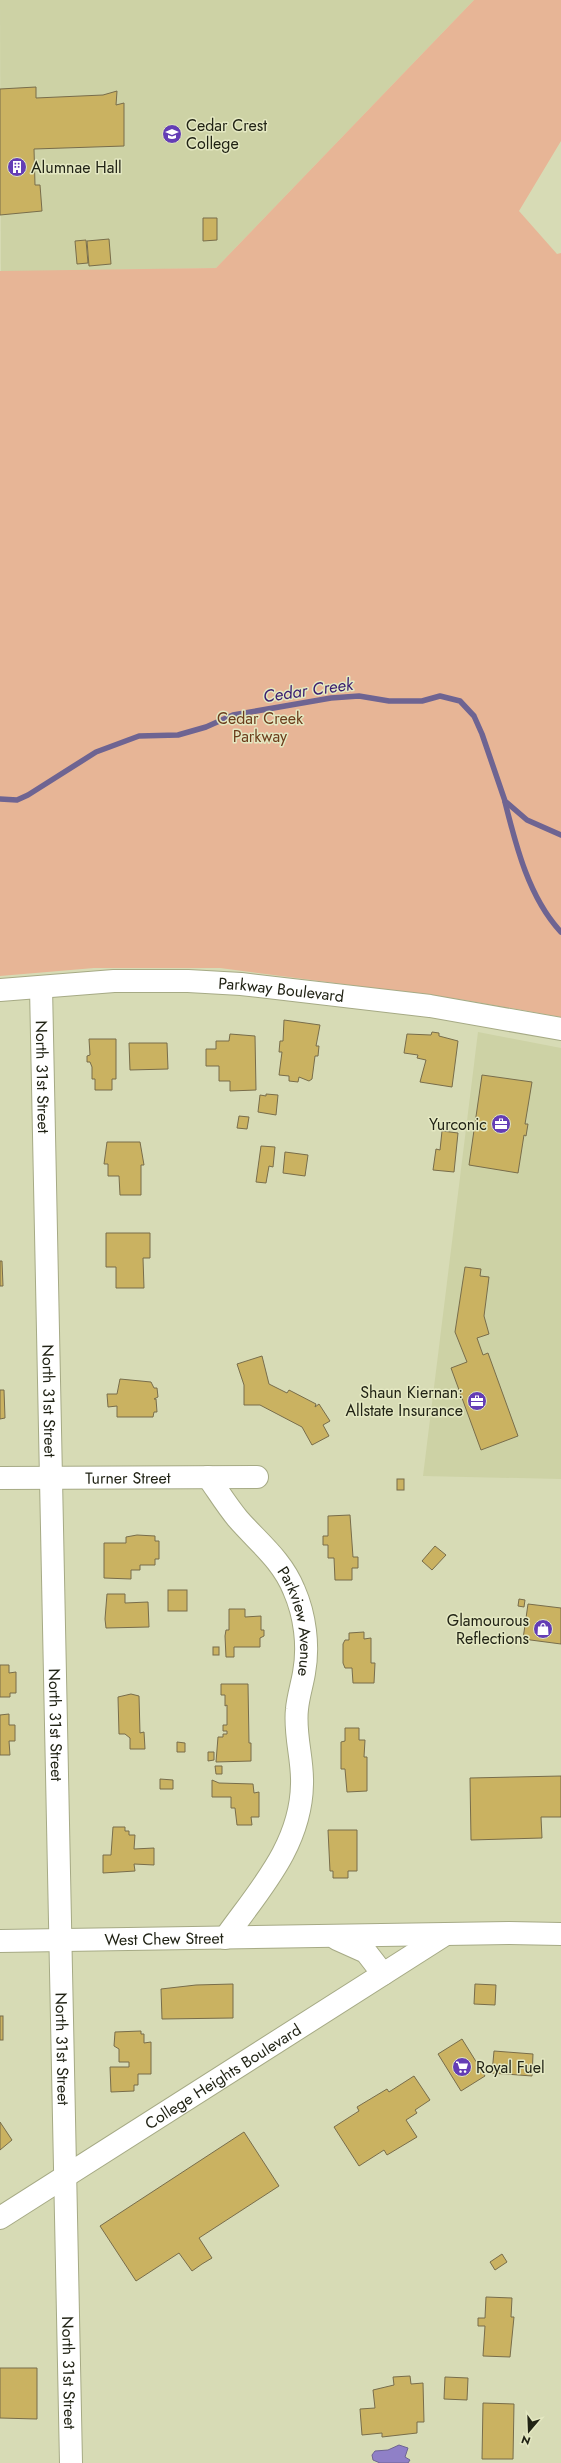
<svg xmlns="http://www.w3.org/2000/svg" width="561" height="2463" font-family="Jost,sans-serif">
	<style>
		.built { fill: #cdd2a5 }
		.green { fill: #e7b596 }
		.water { fill: #8f80c7; stroke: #6e6492 }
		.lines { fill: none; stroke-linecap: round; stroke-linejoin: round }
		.stream { stroke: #6e6492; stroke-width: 5.5 }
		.building { fill: #cab261; stroke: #786d4b }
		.minor-casing { stroke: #a6aa85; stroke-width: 24 }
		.minor { stroke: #fff; stroke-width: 22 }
		.labels { text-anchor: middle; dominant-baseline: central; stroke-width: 3; stroke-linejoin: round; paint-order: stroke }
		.poi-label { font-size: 16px; fill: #212315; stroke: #e4e8c2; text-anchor: start }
		.park-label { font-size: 16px; fill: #6c3d1c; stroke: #e4e8c2 }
		.street-label { font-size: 16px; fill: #212315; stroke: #e4e8c2 }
		.water-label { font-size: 17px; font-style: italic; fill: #381b6f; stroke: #e4e8c2 }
	</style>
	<rect width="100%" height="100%" fill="#d7dbb5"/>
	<!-- built -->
	<g class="built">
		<polygon points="0,0 474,0 216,268 1,272"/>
		<polygon points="478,1032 561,1048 561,1479 423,1476"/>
	</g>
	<!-- green -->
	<polygon class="green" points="474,0 561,0 561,141 519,211 557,254 561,253 561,1017 465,1000 220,968 94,968 0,976 0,271 216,268"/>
	<!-- water -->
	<polygon class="water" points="399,2445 408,2448 405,2457 410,2460 408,2463 380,2463 373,2460 372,2455 375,2451 388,2450"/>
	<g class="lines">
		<!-- stream -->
		<g class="stream">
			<polyline points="0,799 17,800 28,795 96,752 139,736 178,735 206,727 233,715 331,698 359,696 389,701 422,701 440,696 460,701 474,716 482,734 505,801 527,820 561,835"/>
			<path d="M505,802C516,846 529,898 561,932"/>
		</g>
	</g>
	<!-- building -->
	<g class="building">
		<polygon points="36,87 36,98 103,95 117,91 116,105 124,103 124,146 34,149 35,185 40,185 42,211 0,215 0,89"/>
		<polygon points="203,218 217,218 217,240 203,241"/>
		<polygon points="109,239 111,264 89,266 87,241"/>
		<polygon points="86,240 88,263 77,264 75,241"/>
		<polygon points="284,1020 320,1025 316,1046 319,1046 318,1056 315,1056 312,1079 309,1081 299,1077 298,1082 289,1081 289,1076 279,1075 282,1052 279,1052 280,1041 283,1041"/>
		<polygon points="432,1032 439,1033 439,1036 458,1041 452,1087 420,1082 426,1060 417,1058 418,1055 404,1053 407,1034 431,1035"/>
		<polygon points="230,1034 255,1036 256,1090 230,1091 230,1081 219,1081 219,1066 206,1066 206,1049 216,1049 216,1041 229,1041"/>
		<polygon points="89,1039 116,1039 116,1079 112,1079 112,1090 95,1090 95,1079 92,1079 92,1067 90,1062 87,1062 87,1056 90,1055"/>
		<polygon points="129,1043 167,1043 168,1069 130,1070"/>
		<polygon points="482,1075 532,1082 525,1124 528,1124 526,1136 524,1135 518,1173 469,1165"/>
		<polygon points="266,1094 278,1095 276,1115 258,1112 260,1095 266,1096"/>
		<polygon points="239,1116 249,1117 247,1129 237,1128"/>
		<polygon points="442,1131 458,1133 454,1172 433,1170 436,1149 440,1150"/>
		<polygon points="107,1142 140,1142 144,1165 141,1165 141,1195 120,1195 119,1176 108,1176 108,1164 104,1164"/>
		<polygon points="261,1146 275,1147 273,1167 269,1166 266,1183 256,1182"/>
		<polygon points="285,1152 308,1155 305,1176 283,1173"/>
		<polygon points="106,1233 150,1233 150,1258 143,1258 144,1288 116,1288 116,1267 106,1267"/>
		<polygon points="0,1261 2,1261 3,1286 0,1286"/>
		<polygon points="465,1267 481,1269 480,1276 489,1277 484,1316 489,1334 477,1338 483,1355 488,1353 518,1436 481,1450 451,1368 467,1362 455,1332"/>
		<polygon points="262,1356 269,1384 287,1393 289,1390 316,1404 315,1407 319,1404 330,1421 323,1425 329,1436 312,1445 302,1427 260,1405 244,1405 244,1385 237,1364"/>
		<polygon points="120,1379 151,1382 154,1388 157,1388 158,1397 154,1399 156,1399 157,1412 154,1412 153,1417 117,1417 117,1406 108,1407 107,1394 117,1394"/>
		<polygon points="0,1390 4,1390 5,1418 0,1419"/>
		<rect x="397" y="1479" width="7" height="11"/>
		<polygon points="350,1515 353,1557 358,1557 358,1568 352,1568 352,1580 335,1580 334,1558 328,1558 328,1545 323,1545 323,1536 328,1536 328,1516"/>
		<polygon points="137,1535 155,1536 155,1541 159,1541 159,1559 155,1559 155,1565 140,1565 140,1570 131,1570 131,1579 104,1578 104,1543 126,1543 126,1537"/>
		<polygon points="435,1546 446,1555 432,1570 422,1561"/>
		<rect x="168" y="1590" width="19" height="21"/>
		<polygon points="107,1594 125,1594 125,1603 148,1602 149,1627 106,1628 105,1619"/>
		<polygon points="519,1599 525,1600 524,1607 518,1606"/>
		<polygon points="528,1604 561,1608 561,1644 523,1639"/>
		<polygon points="229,1609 245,1609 245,1617 261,1616 261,1630 264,1630 264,1636 260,1638 260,1647 234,1647 234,1657 226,1657 225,1636 226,1630 229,1630"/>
		<polygon points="364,1632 364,1639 371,1638 371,1663 375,1663 374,1683 353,1683 352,1668 345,1668 343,1663 343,1644 345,1640 349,1640 349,1633"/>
		<rect x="213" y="1647" width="6" height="8"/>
		<polygon points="0,1665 9,1665 9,1673 16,1672 16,1693 10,1693 10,1697 0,1697"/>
		<polygon points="221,1684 248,1684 249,1743 251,1743 251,1761 216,1762 218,1737 223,1737 223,1734 227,1734 227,1731 223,1731 223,1725 227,1725 227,1705 225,1706 225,1695 221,1695"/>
		<polygon points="131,1694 139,1696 140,1733 144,1732 145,1749 130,1749 130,1738 125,1734 119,1734 118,1697"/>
		<polygon points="9,1714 9,1725 15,1725 15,1741 9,1741 10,1755 0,1755 0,1715"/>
		<polygon points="345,1728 359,1728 359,1740 365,1740 364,1757 367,1757 367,1791 347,1792 345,1769 341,1769 341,1742 345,1741"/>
		<polygon points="177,1742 185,1743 185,1752 177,1752"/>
		<polygon points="208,1752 214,1752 214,1760 208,1761"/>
		<polygon points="215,1766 222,1766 222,1774 216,1774"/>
		<polygon points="561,1776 561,1817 541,1817 542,1838 471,1840 470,1778"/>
		<polygon points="160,1779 173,1780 173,1789 160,1789"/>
		<polygon points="212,1780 219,1783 253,1784 254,1793 259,1792 259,1817 251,1817 252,1825 237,1825 235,1808 231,1808 231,1797 212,1797"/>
		<polygon points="113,1827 125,1827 125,1831 129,1831 129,1835 135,1835 134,1849 154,1848 154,1865 134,1864 135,1871 103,1873 103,1855 111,1855"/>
		<polygon points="328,1830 357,1830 357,1871 348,1871 348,1878 333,1878 333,1871 330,1871"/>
		<polygon points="233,1984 233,2018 162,2019 161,1989 196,1985"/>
		<polygon points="475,1984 496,1985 495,2005 474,2004"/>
		<rect x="0" y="2016" width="3" height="24"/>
		<polygon points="141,2031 141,2034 144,2034 144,2043 151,2042 151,2074 138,2074 138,2085 134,2085 134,2091 111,2092 110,2067 129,2067 129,2062 119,2062 119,2049 114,2046 115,2032"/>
		<polygon points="462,2039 485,2076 461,2091 438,2054"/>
		<polygon points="494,2051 533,2054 532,2076 492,2073"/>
		<polygon points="414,2076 430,2100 415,2110 417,2113 406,2120 417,2137 387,2155 384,2150 359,2166 334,2127 359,2111 357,2107 387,2089 389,2092"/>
		<polygon points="0,2122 12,2140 0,2150"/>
		<polygon points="244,2132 279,2186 199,2238 212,2258 202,2264 192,2271 179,2253 136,2281 100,2226"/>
		<polygon points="502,2254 507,2262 495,2270 490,2262"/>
		<polygon points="486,2297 512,2298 511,2317 514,2317 510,2357 483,2356 485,2326 478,2326 478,2318 485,2318"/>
		<polygon points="0,2368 37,2368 37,2419 0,2418"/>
		<polygon points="410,2376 411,2384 423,2383 424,2422 417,2422 417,2433 382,2437 382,2433 362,2435 360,2409 375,2408 373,2390 394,2385 393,2377"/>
		<polygon points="445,2377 468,2378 467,2400 444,2399"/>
		<polygon points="483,2403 514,2404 513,2459 482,2459"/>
	</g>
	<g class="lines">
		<defs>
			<g id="minor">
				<path id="s1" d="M41,987L71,2463"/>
				<path id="s2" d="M0,990L114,981H188L241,984L430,1006L561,1029"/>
				<path id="s3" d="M208,1477C218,1491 227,1506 238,1519C258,1542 282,1560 294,1590C305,1615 309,1646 304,1673C302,1685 298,1697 297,1709C294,1734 303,1759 302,1784C301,1846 259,1890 225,1938"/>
				<path id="s4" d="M0,1478L257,1477"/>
				<polyline points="337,1939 366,1952 383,1974"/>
				<path id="s5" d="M0,1941L509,1933L561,1934"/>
				<path id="s6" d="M0,2218L446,1934"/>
			</g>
		</defs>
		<!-- minor casing -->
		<use href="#minor" class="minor-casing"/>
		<!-- minor -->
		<use href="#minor" class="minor"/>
	</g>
	<!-- icons -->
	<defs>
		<symbol id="university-disc" viewBox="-11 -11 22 22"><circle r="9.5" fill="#643db5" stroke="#e4e8c2"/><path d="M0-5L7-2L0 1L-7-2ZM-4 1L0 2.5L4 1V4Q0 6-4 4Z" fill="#fff"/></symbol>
		<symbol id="building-disc" viewBox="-11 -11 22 22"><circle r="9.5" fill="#643db5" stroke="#e4e8c2"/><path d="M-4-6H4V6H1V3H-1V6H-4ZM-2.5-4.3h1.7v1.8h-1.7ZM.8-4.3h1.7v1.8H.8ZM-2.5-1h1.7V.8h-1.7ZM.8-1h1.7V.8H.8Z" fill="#fff"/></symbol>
		<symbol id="office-disc" viewBox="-11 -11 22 22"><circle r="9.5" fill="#643db5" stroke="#e4e8c2"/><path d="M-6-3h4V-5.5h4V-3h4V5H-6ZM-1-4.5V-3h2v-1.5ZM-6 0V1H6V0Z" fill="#fff"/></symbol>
		<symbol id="shop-disc" viewBox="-11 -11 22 22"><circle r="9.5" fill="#643db5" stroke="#e4e8c2"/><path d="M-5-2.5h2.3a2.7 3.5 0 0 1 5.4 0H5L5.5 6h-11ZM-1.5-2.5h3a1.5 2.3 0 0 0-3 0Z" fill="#fff"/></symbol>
		<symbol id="supermarket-disc" viewBox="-11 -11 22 22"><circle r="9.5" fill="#643db5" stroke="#e4e8c2"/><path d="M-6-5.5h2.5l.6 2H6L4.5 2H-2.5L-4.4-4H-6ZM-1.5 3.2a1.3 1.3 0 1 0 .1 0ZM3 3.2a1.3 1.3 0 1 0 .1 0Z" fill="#fff"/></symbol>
	</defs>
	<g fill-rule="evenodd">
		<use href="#university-disc" x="161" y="123" width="22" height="22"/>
		<use href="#building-disc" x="6" y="156" width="22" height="22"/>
		<use href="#office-disc" x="490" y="1113" width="22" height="22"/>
		<use href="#office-disc" x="466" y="1390" width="22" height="22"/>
		<use href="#shop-disc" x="532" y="1618" width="22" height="22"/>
		<use href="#supermarket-disc" x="451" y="2056" width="22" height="22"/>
	</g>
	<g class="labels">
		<!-- poi labels -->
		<g class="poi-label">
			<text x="186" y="125">Cedar Crest<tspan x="186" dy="18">College</tspan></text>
			<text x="31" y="167">Alumnae Hall</text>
			<text x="487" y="1124" text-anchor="end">Yurconic</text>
			<text x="463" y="1392" text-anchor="end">Shaun Kiernan:<tspan x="463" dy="18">Allstate Insurance</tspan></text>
			<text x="529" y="1620" text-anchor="end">Glamourous<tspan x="529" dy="18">Reflections</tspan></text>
			<text x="476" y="2067">Royal Fuel</text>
		</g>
		<!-- park labels -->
		<g class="park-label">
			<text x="260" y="718">Cedar Creek<tspan x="260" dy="18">Parkway</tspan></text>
		</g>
		<!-- street labels -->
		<g class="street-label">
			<text stroke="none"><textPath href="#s2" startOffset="282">Parkway Boulevard</textPath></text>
			<text stroke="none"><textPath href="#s1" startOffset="90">North 31st Street</textPath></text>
			<text stroke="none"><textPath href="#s1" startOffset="414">North 31st Street</textPath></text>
			<text stroke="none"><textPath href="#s4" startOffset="128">Turner Street</textPath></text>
			<text stroke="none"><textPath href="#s3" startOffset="174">Parkview Avenue</textPath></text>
			<text stroke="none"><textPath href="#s1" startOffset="738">North 31st Street</textPath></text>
			<text stroke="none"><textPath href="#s5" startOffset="164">West Chew Street</textPath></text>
			<text stroke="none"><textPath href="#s1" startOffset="1062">North 31st Street</textPath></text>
			<text stroke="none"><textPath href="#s6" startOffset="264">College Heights Boulevard</textPath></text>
			<text stroke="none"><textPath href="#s1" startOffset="1386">North 31st Street</textPath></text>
		</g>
		<!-- water labels -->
		<g class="water-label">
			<text transform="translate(308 690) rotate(-8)">Cedar Creek</text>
		</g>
	</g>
	<!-- north arrow -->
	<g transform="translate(529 2431) rotate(199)" stroke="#e4e8c2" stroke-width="3" paint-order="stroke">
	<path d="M0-3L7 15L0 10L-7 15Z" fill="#212315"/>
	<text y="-6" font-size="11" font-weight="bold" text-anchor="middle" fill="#212315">N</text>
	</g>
</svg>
